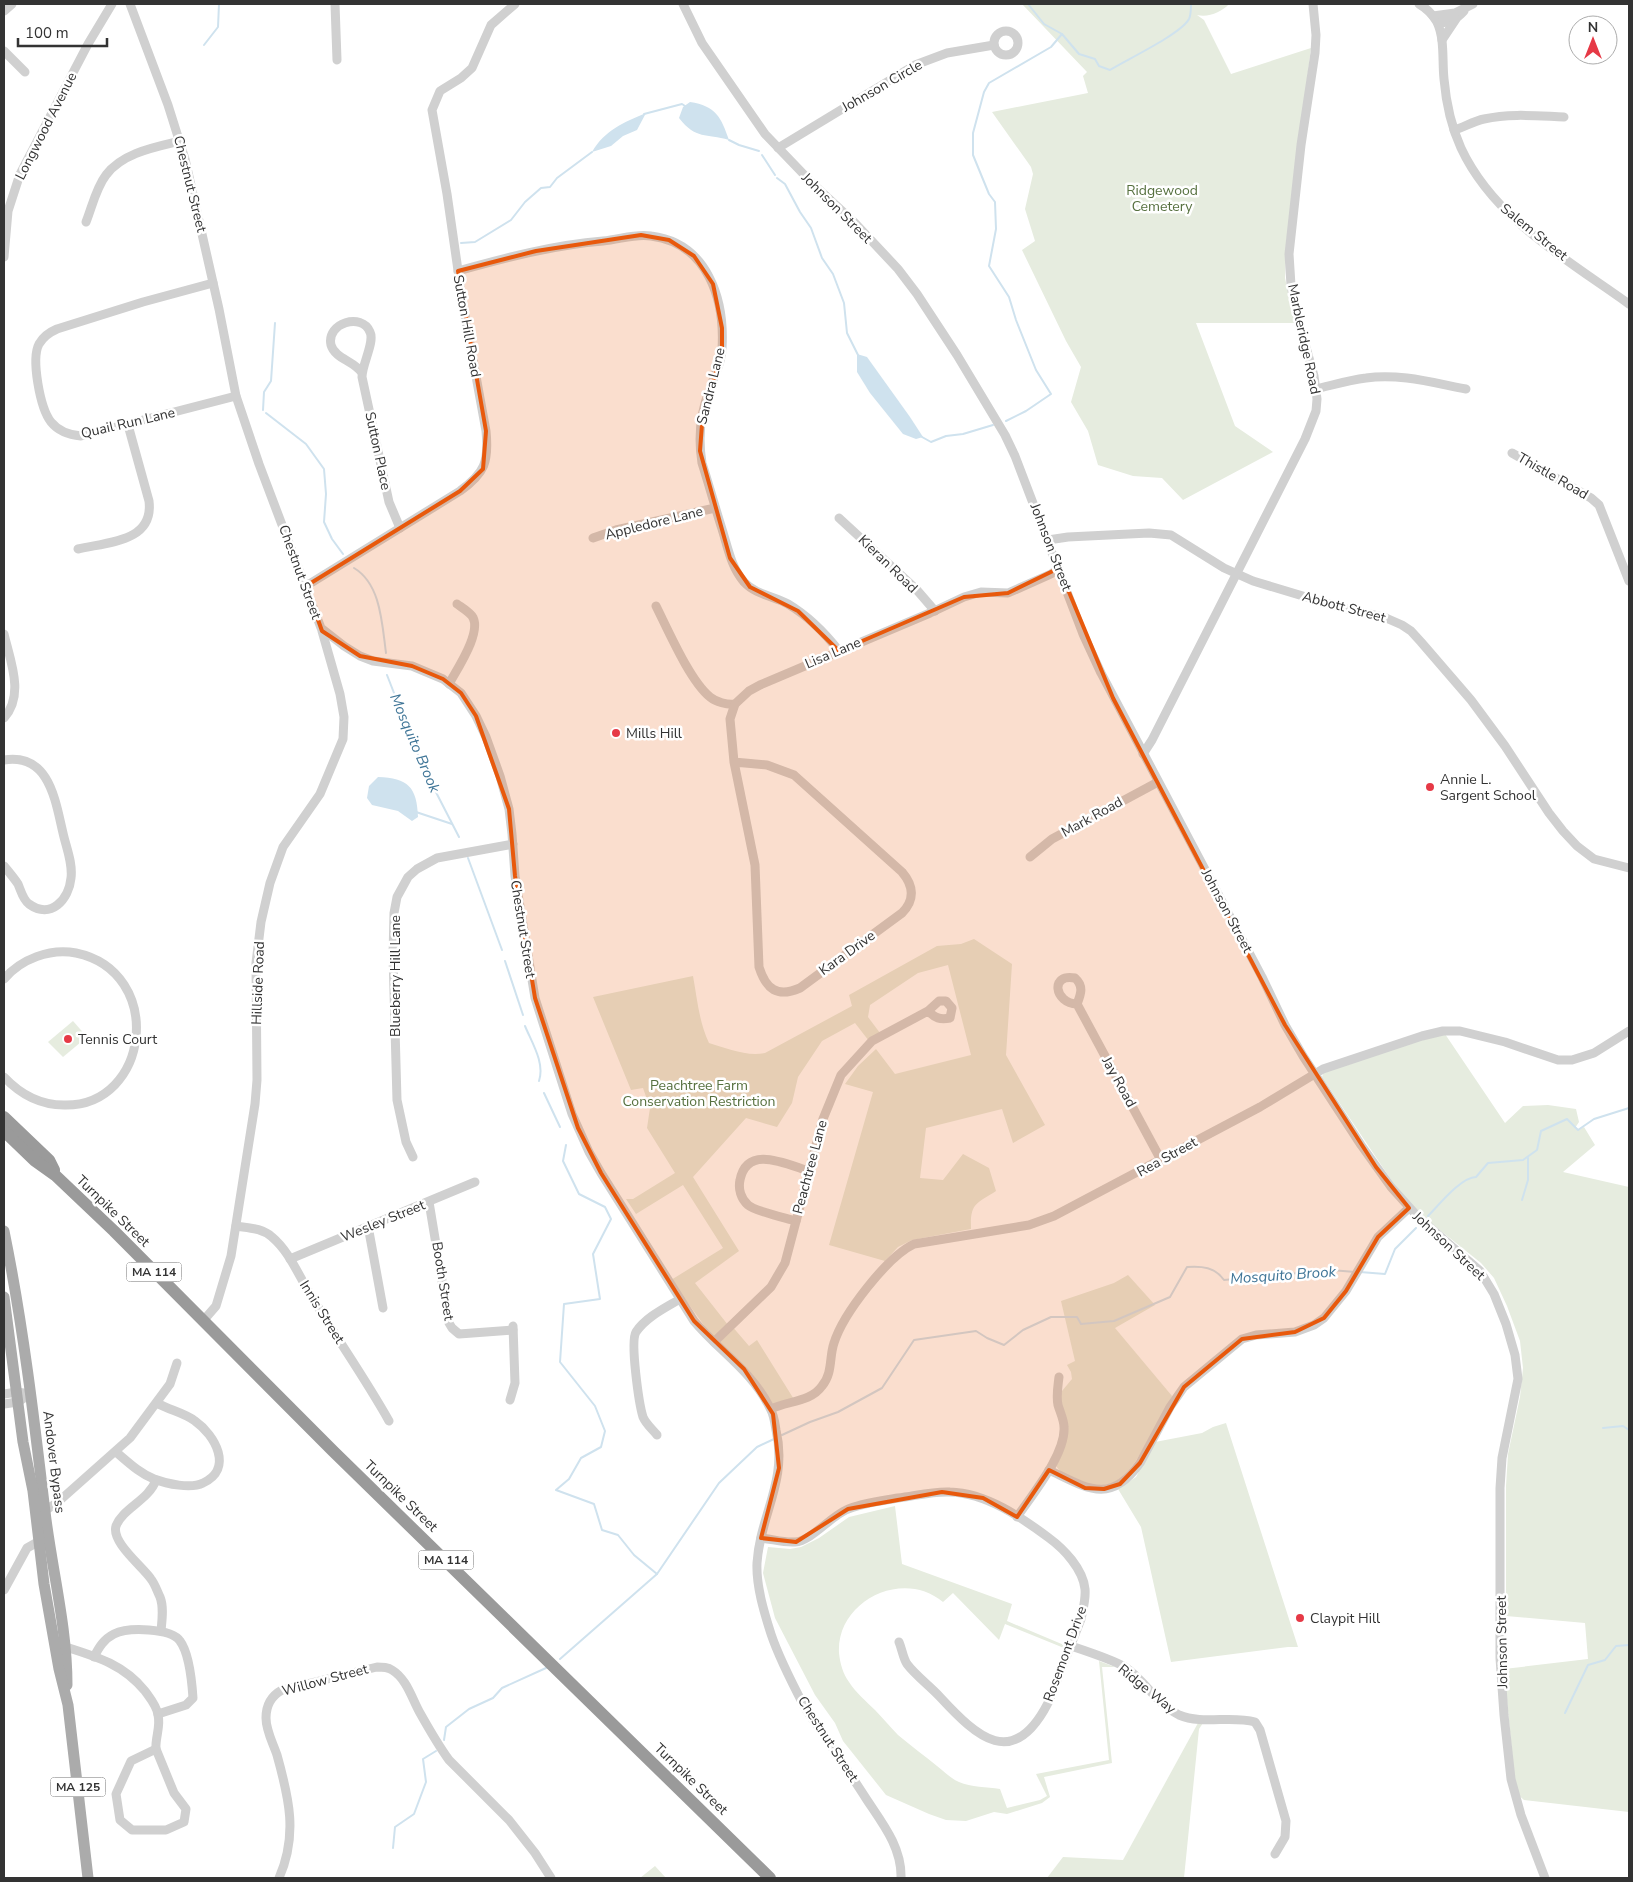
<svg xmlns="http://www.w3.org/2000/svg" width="1633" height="1882" font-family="'Nunito Sans',sans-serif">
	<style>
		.green { fill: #e6ecdf }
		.water { fill: #cfe2ee }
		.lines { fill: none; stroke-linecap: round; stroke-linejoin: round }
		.stream { stroke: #cfe2ee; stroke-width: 2 }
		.minor { stroke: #d0d0d0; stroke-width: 9 }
		.major { stroke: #ababab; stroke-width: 11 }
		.highway { stroke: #9a9a9a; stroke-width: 12 }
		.marked { fill: #e8590c; fill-opacity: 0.2; stroke: #e8590c; stroke-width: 4; stroke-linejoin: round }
		.poi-dot { fill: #e63946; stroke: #fff; stroke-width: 2 }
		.labels { text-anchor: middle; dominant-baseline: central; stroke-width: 5; stroke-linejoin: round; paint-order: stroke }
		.shield { fill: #fff; stroke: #707070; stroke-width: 1 }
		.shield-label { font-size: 12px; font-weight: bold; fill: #333 }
		.street-label { font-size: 14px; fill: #333; stroke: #fff }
		.park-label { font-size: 14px; fill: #56703f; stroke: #fff }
		.poi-label { font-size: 14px; fill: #333; stroke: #fff; text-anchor: start }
		.water-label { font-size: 15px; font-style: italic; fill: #3f7597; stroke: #fff }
	</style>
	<rect width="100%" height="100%" fill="#fff"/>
	<!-- green -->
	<g class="green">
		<path d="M1022,4H1229C1222,12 1208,18 1197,15L1204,20L1231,74L1311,48L1286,244L1285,278L1295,323H1196L1235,426L1273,452L1183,500L1162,478L1133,476L1098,465L1088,431L1071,402L1081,367L1066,341L1022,250L1035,241L1025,209L1033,174L1031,167L992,112L1088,93L1083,76L1087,72Z"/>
		<path d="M974,939L1012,964L1006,1055L1045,1125L1013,1143L1002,1109L926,1128L920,1178L943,1180L963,1154L989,1168L996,1191C976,1204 970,1203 971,1229L912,1240L898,1247L885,1261L829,1245L873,1092L845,1084L858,1066L876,1049L895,1074L971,1055L948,965L918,973L870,1005L868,1017L880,1033L869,1041L855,1023L822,1041L798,1077L792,1103L777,1127L746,1118L693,1177L739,1251L695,1283L728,1325L714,1339L671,1280L723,1248L683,1185L636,1214L626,1199H633L675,1173L647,1128L650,1108L643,1088L631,1090L593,997L693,976C697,998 699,1022 709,1043C726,1048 747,1057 765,1053L852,1006L849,995L937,946L961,944Z"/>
		<polygon points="73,1021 87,1037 63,1057 48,1042"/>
		<polygon points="1445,1034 1505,1123 1523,1106 1548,1105 1576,1109 1579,1122 1575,1128 1579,1129 1584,1127 1595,1145 1563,1172 1629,1187 1629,1812 1524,1800 1516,1793 1504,1669 1588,1659 1585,1623 1506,1616 1506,1486 1508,1454 1520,1397 1523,1368 1520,1341 1507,1306 1494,1278 1481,1263 1416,1211 1394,1184 1322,1077 1324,1072 1414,1042"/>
		<path d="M1128,1275L1155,1305L1115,1328L1172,1396C1165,1409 1158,1423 1150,1437C1135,1463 1118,1498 1082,1481C1073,1477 1061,1474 1056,1466L1064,1448L1060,1399L1062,1391L1072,1379L1071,1372L1067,1365L1075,1361L1061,1301L1114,1283Z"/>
		<polygon points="731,1325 749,1346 757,1340 795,1401 771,1409 714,1342"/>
		<polygon points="1226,1423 1298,1647 1288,1647 1171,1662 1141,1527 1118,1489 1136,1477 1155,1442 1202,1433 1213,1427"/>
		<path d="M895,1506L902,1564L1012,1604L1007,1621L1064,1645V1648L1005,1624L999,1640L953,1593L943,1602C903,1568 836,1601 839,1653C840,1663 843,1674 849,1682C856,1693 866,1701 875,1710C883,1718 890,1727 898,1735C911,1746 925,1756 937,1766C944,1771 951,1779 959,1782C971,1787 987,1787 1000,1789L1007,1808L1040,1800L1047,1796L1036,1774L1109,1760L1099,1661L1115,1667H1102L1112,1763L1044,1777L1050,1797L1042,1803L1007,1814L994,1812L966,1821L946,1820L929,1814L886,1795L843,1741L835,1723L815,1695L775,1618L763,1573L768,1547L790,1549L801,1547L819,1538L849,1517Z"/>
		<polygon points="1198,1723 1203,1723 1199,1729 1184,1878 1047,1878 1063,1857 1123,1860"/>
		<polygon points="655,1866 666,1878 640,1878"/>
	</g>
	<!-- water -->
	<g class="water">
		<path d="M690,102C716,106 721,117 729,140C706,133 696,140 679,118L683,107Z"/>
		<path d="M646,113L637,130L623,136L611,146L592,152C604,131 624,122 646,113Z"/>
		<polygon points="857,354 867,357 910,417 923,437 916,439 903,434 870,393 857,372"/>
		<path d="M378,777C408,778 417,787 418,817L412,821L398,811L372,805L367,798L369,786Z"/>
	</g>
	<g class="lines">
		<!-- stream -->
		<g class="stream">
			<path d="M1028,4L1044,24L1062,34L1079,54L1095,59L1099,66L1110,70C1126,60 1181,34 1189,19C1191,15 1191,9 1191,4"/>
			<polyline points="204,45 218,27 219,4"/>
			<polyline points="644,114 682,104 685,106"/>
			<polyline points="729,140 739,145 759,151"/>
			<polyline points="762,155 775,175"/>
			<polyline points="777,178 785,184 800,212 811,228 822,258 833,274 844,303 847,333 858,355"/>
			<polyline points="461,243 475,242 511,220 525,202 541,188 550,187 557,178 592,152"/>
			<polyline points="263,410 264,392 271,381 275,323"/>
			<polyline points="266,413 306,444 324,469 326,494 324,522 332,539 343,554"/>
			<polyline points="1006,421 1026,411 1051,394 1036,370 1016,320 1009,297 989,266 996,229 995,202 989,194 973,155 973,133 984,92 989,83 1051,47 1062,34"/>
			<polyline points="922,437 931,442 946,436 963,434 993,425"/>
			<path d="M354,568C381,584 382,624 386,653"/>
			<polyline points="387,675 422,765 459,837"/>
			<polyline points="416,812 452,824"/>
			<polyline points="468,858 502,950"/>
			<polyline points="505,961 523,1015"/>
			<path d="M525,1026C532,1043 545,1063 539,1081"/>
			<polyline points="544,1093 560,1127"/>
			<polyline points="566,1145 563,1161 579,1194 605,1207 611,1219 593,1254 600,1299 564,1304 560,1362 595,1406 605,1431 601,1447 581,1458 569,1479 556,1490 594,1504 602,1530 618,1535 634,1555 657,1574"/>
			<polyline points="1522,1200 1528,1180 1528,1158"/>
			<path d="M1428,1216C1438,1206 1461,1177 1476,1177L1488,1163L1523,1160L1537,1150L1541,1131L1567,1119L1578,1130L1594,1119L1629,1108"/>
			<polyline points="1360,1272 1385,1274 1395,1249 1416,1228"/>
			<polyline points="1603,1428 1623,1426 1629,1430"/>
			<path d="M782,1435L810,1422L838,1412L882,1388L914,1340L976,1331L987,1338L1004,1345L1023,1330L1051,1317H1077L1081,1324L1114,1321L1170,1297L1187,1267C1202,1266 1215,1267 1224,1280L1331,1270L1355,1272"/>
			<polyline points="560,1659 657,1574 719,1483 757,1447 774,1439"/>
			<polyline points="1565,1713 1588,1665 1605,1660 1616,1646 1629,1645"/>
			<polyline points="444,1740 446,1727 469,1709 493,1698 502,1688 546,1668"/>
			<polyline points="393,1848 395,1827 414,1814 426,1782 423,1759 436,1751"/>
		</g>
		<!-- minor -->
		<g class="minor">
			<path d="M130,4L168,105L185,159L219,309L236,396L259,464L321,628L344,646L360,656L373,661L412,666L443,679L461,693L476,716L486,737L500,776L509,809L512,834L515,876L535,998L572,1114L589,1152L601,1173L694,1321C720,1352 752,1371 770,1408C774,1415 775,1423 776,1430C788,1481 760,1515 757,1563C756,1586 764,1612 771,1634C779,1658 792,1683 804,1706C810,1716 817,1725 823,1734C838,1756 853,1778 867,1800C883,1824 902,1848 901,1878"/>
			<polyline points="335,4 337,60"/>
			<polyline points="683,4 702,43 765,134 813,184 854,222 898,269 917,294 957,355 1005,435 1015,456 1083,634 1101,673 1262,977 1285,1025 1303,1056 1361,1145 1391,1187 1419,1218 1480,1271 1494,1294 1506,1324 1515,1355 1518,1379 1502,1458 1500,1488 1500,1658 1504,1715 1511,1779 1521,1815 1545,1878"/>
			<path d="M1419,4C1426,8 1433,15 1437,22C1445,39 1442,61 1444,79C1446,102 1451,126 1461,148C1494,219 1568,260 1629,304"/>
			<polyline points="4,11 12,4"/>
			<polyline points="1433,16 1455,13 1473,4"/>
			<path d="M1438,23C1449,23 1456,20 1464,11"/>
			<circle cx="1006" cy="43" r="12"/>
			<polyline points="1442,40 1456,19"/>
			<polyline points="4,51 25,72"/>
			<path d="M1454,130C1464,127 1474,121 1484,119C1511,113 1538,116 1564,117"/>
			<polyline points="778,148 915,65 947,53 994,45"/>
			<path d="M86,222C92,207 96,188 106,175C122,153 155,147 180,141"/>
			<polyline points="4,257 8,211 20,174 88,44 112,4"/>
			<path d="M458,271C505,258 553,245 603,241C619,240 635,233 651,236C708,243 725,300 722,349C722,363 714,375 710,389C700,413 698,438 702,463C709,485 715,507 722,529C728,548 731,567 744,582C756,595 774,596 788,604C808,616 825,633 839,651"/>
			<path d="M213,283L143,302L57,329C50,332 43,337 39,344C31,359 40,408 51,422C59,432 70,435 81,436L236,396"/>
			<path d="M362,373C355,361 335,359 331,345C326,323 362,312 370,332C375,342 362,364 362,377L389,502L400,528"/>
			<path d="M1316,389C1333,385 1349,380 1366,378C1399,373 1434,383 1466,389"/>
			<polyline points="1512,453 1591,498 1599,505 1629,581"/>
			<polyline points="839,518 916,589 935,611"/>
			<polyline points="593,538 616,530 715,508"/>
			<polyline points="1048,540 1068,537 1149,533 1171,535 1224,568 1253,581 1336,606 1386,618 1402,625 1411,631 1421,642 1471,700 1505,746 1549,813 1563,831 1577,846 1594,859 1629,868"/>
			<path d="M78,549C108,542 154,542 149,501L128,425"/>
			<path d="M306,586L460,491C485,473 489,462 486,431L463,305L447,194L432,110L440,91L461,78L472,68L491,25L515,4"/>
			<path d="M656,606C668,630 690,681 710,697C716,702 727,705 735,704L749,691L760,685L930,613L964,597L981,592L1008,593L1051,574L1059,568"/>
			<path d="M4,634C10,660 25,695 4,718"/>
			<path d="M449,684C457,669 483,631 472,616C468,611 461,607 457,604"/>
			<polyline points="1143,754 1152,740 1305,439 1316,411 1317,399 1314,376 1297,315 1291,285 1289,254 1301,145 1315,53 1316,35 1313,4"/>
			<path d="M4,760C49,753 55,799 63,833C66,847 73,863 71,878C69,899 51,920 29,904C23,900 21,891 18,884C14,878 9,872 4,866"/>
			<path d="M734,762L755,865L759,967C766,989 777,998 800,988L902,913C915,900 914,886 902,872L794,775L767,765L734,762L730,719L735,704"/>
			<polyline points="1030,857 1052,839 1158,782"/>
			<path d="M4,979C21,959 50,948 76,953C166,972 150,1107 64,1105C40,1105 20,1094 4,1077"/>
			<path d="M1077,1004C1054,1003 1050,973 1075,978C1084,986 1081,994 1077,1004L1161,1160"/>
			<polyline points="413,1157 406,1142 397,1100 393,956 394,913 397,897 408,877 417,869 437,858 513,844"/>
			<polyline points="429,1202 449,1323 452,1328 459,1334 513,1330"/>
			<path d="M796,1221C786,1218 754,1211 748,1205C741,1199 738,1189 740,1180C747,1144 786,1164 809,1171"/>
			<path d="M236,1226C249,1228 262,1228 272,1237C290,1252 299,1277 312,1297C337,1339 365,1378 389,1421"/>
			<polyline points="368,1226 383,1308"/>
			<polyline points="290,1259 475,1182"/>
			<polyline points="203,1321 216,1306 231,1256 255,1104 257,1080 256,963 261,922 270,883 283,847 320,794 343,739 344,717 340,694 322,631"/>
			<path d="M714,1342L771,1287L785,1263L823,1119L841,1075L872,1041L928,1011L939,1001H946L952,1008L950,1018C940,1020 935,1018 928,1011"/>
			<polyline points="4,1394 17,1392 30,1394 18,1402 4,1404"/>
			<polyline points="510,1400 515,1383 513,1326"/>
			<path d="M771,1409C787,1401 811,1402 822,1386C833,1373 829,1357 834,1343C843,1314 887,1257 914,1244L1029,1225L1054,1216L1260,1107L1323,1069L1422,1036L1443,1031H1460L1505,1042L1558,1060H1572L1594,1053L1629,1031"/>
			<path d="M657,1435C652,1429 646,1424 643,1417C639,1404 630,1342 636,1332C646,1317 665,1308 680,1299"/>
			<path d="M116,1452C128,1462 139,1473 154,1479C167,1484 191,1489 203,1483C234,1469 215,1435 195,1421C185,1413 169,1410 157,1403"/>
			<path d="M1049,1470C1085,1487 1110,1506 1140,1463L1170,1407L1184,1387L1242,1339L1256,1335L1295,1332L1314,1325L1324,1318L1346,1291L1378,1237L1409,1208"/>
			<path d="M156,1480C149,1500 123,1508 116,1526C111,1542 142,1566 151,1579C155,1584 157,1591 160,1597C164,1607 162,1620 161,1631"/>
			<polyline points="40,1514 58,1502 130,1438 170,1384 177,1363"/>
			<path d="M1017,1517C1032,1495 1066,1454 1064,1427C1064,1420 1060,1412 1058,1405C1056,1396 1058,1386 1059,1377"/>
			<path d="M761,1538C772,1539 784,1543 795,1542C811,1541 830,1517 846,1510C861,1503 881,1501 898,1498C915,1496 933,1491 950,1492C986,1493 1021,1517 1049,1538C1064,1549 1083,1569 1085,1589C1086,1599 1083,1609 1081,1619L1048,1703C1013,1771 977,1737 940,1697C930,1686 916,1676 907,1664C903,1658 902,1649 899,1642"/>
			<polyline points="4,1590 27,1548 43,1539"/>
			<path d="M1071,1646C1086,1651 1111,1659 1125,1667C1146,1681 1156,1704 1179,1715C1203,1725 1231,1715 1255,1722L1260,1730L1286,1821L1285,1837L1275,1854"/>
			<path d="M66,1647C98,1657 124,1665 145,1691C150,1698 157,1706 158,1715C161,1726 155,1738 156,1749"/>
			<path d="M94,1657C99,1647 104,1639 114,1634C128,1627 171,1628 180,1641C189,1653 192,1683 193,1698L186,1705L158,1714"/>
			<polygon points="156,1749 174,1793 186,1809 184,1822 166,1830 132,1830 120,1820 116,1794 131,1761"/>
			<path d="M279,1878C298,1835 289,1798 277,1755C273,1743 266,1731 266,1718C266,1705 271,1696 282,1690L377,1667C383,1667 388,1667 392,1670C407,1679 412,1699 420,1713C429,1729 438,1745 449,1760L509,1820L535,1853L551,1878"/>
		</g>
		<!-- major -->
		<g class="major">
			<path d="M4,1231C23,1324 34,1418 45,1512C52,1570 67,1626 67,1685"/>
			<polyline points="4,1297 23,1442 33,1491 44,1584 59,1669 68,1705 88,1878"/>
		</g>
		<!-- highway -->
		<g class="highway">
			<polyline points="4,1117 49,1160 54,1170"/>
			<polyline points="4,1131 34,1160 55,1175 114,1231 333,1451 770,1878"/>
		</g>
	</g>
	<!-- marked area -->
	<path class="marked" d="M641,235L669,240L694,256L713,284L722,328V354L703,411L700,451L730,558L750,587L798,611L839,651L964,597L1008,593L1059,568L1113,698L1285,1025L1376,1167L1409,1208L1378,1237L1346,1291L1324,1318L1295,1332L1242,1339L1184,1387L1140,1463L1120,1484L1104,1489L1085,1488L1049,1470L1017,1517L983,1498L942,1492L848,1509L796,1542L761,1538L779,1468L773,1414L744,1369L694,1321L601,1173L578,1128L535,998L515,876L509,809L476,716L461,693L443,679L412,666L360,656L322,631L306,586L460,491L483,469L486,431L458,271L536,251Z"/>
	<!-- markers -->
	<g class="poi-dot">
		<circle cx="616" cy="733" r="5"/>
		<circle cx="1430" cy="787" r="5"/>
		<circle cx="68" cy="1039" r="5"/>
		<circle cx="1300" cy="1618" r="5"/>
	</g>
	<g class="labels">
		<!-- shield labels -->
		<g class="shield">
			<rect x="126.5" y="1262.5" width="55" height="19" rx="4"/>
			<rect x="418.5" y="1550.5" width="55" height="19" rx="4"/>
			<rect x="50.5" y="1777.5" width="55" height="19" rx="4"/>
		</g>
		<g class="shield-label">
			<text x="154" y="1272">MA 114</text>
			<text x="446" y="1560">MA 114</text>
			<text x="78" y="1787">MA 125</text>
		</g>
		<!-- street labels -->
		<g class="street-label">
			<text transform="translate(882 86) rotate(-30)">Johnson Circle</text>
			<text transform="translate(46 126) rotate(-63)">Longwood Avenue</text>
			<text transform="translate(190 184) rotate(76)">Chestnut Street</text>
			<text transform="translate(837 208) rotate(45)">Johnson Street</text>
			<text transform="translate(1534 232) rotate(39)">Salem Street</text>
			<text transform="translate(467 326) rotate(80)">Sutton Hill Road</text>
			<text transform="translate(1304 339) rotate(78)">Marbleridge Road</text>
			<text transform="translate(711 386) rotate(-76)">Sandra Lane</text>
			<text transform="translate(128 423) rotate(-13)">Quail Run Lane</text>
			<text transform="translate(378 451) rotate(78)">Sutton Place</text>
			<text transform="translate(1553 476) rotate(30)">Thistle Road</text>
			<text transform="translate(654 523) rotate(-14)">Appledore Lane</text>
			<text transform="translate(1051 547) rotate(69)">Johnson Street</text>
			<text transform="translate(888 564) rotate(44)">Kieran Road</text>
			<text transform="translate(300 572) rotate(70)">Chestnut Street</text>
			<text transform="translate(1344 607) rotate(15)">Abbott Street</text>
			<text transform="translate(833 653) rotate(-23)">Lisa Lane</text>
			<text transform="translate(1092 817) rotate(-29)">Mark Road</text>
			<text transform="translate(1227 911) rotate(62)">Johnson Street</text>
			<text transform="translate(523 929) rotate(81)">Chestnut Street</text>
			<text transform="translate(847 953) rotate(-36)">Kara Drive</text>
			<text transform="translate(395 976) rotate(-90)">Blueberry Hill Lane</text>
			<text transform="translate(258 983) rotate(-88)">Hillside Road</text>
			<text transform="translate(1119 1082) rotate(61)">Jay Road</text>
			<text transform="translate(1167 1157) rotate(-29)">Rea Street</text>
			<text transform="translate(810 1167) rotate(-75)">Peachtree Lane</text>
			<text transform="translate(113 1211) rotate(44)">Turnpike Street</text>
			<text transform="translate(383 1221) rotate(-22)">Wesley Street</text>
			<text transform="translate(1449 1246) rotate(43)">Johnson Street</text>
			<text transform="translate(443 1281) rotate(81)">Booth Street</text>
			<text transform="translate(322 1312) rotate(58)">Innis Street</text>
			<text transform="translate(54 1462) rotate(83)">Andover Bypass</text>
			<text transform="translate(401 1496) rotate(44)">Turnpike Street</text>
			<text transform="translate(1502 1642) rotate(-91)">Johnson Street</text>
			<text transform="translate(1065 1654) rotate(-70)">Rosemont Drive</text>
			<text transform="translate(325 1680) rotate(-15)">Willow Street</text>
			<text transform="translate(1147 1689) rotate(39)">Ridge Way</text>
			<text transform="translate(828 1739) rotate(57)">Chestnut Street</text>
			<text transform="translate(691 1779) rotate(44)">Turnpike Street</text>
		</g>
		<!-- park labels -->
		<g class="park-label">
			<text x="1162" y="190">Ridgewood<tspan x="1162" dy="16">Cemetery</tspan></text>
			<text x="699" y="1085">Peachtree Farm<tspan x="699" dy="16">Conservation Restriction</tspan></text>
		</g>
		<!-- poi labels -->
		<g class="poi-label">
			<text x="626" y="733">Mills Hill</text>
			<text x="1440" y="779">Annie L.<tspan x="1440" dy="16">Sargent School</tspan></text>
			<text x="78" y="1039">Tennis Court</text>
			<text x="1310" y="1618">Claypit Hill</text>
		</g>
		<!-- water labels -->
		<g class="water-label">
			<text transform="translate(415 743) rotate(67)">Mosquito Brook</text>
			<text transform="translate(1283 1275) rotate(-4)">Mosquito Brook</text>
		</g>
	</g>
	<!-- border -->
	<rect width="1633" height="1882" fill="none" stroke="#333333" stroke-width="10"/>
	<!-- north arrow -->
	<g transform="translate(1593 40)"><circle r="24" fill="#ffffff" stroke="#adadad"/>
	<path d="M0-4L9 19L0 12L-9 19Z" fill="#e63946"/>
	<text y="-8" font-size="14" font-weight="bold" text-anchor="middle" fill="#333333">N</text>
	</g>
	<!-- scale -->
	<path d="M18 38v8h89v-8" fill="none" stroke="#333333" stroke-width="2.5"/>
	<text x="25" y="38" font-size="15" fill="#333333" stroke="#ffffff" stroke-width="4" paint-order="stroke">100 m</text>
</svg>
